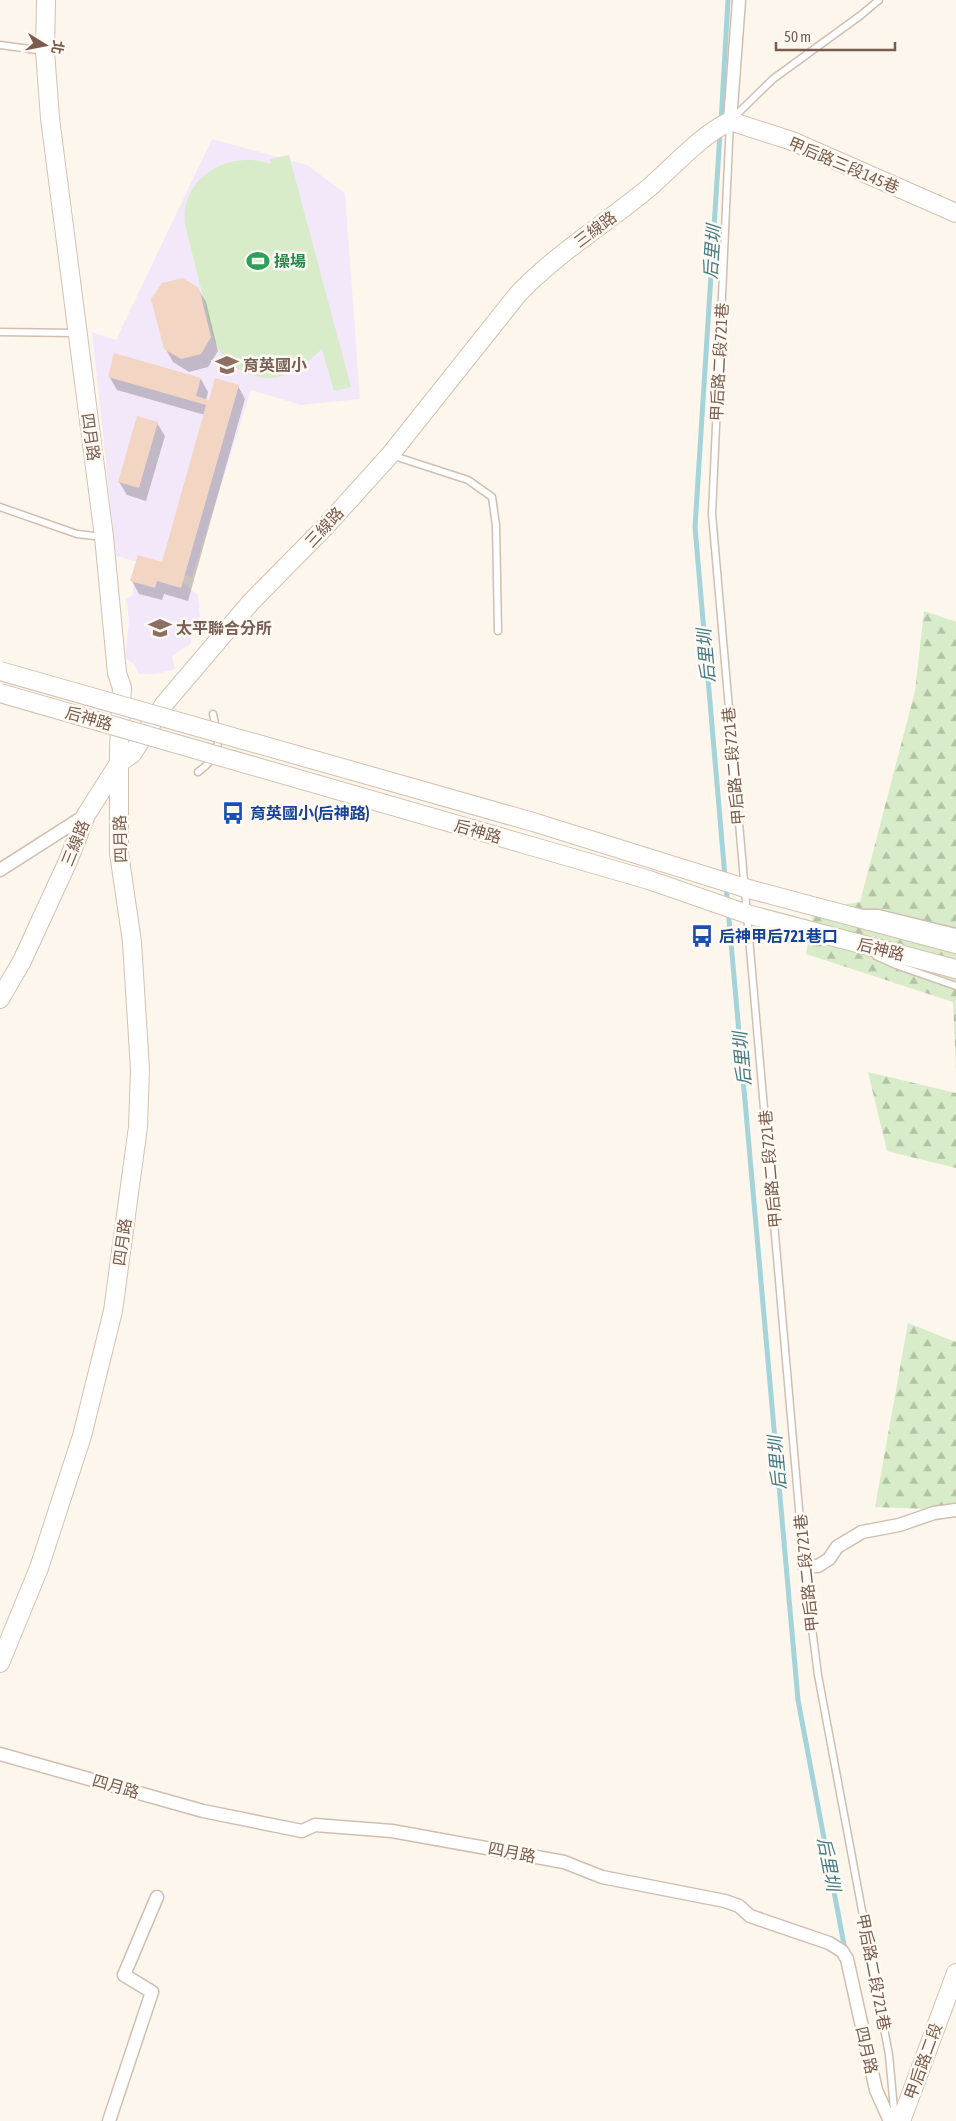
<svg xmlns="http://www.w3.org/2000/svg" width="956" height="2121" font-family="'Asap Condensed','Noto Sans TC',sans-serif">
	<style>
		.education { fill: #f3e8fa }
		.grass { fill: #d8ecc9 }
		.forest { fill: url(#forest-firs) }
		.shadow { fill: #0003 }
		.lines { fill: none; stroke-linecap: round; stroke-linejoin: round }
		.stream { stroke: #a5d3da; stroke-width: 5 }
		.building { fill: #f3d5c3 }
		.lane-casing { stroke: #d1beb0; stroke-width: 9 }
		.street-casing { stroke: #d1beb0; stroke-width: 15 }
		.secondary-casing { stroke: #d6c0b0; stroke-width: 20 }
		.lane { stroke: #fff; stroke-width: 6 }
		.street { stroke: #fff; stroke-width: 12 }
		.secondary { stroke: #fff; stroke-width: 18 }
		.secondary-bridge-casing { stroke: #d6c0b0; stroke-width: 20; stroke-linecap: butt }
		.secondary-bridge { stroke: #fff; stroke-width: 18 }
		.labels { text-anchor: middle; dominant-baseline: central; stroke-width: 5; stroke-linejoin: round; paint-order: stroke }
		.street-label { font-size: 16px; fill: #7a5c4d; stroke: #fffaf3 }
		.leisure-label { font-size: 16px; font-weight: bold; fill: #27864d; stroke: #fffaf3; text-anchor: start }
		.education-label { font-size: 16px; font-weight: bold; fill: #785e54; stroke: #fffaf3; text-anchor: start }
		.transit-label { font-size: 16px; font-weight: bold; fill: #164399; stroke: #fffaf3; text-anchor: start }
		.water-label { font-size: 18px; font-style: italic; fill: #437c86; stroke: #fffaf3 }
	</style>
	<defs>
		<pattern id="forest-firs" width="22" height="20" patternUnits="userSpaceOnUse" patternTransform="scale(1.25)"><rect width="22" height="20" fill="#d8ecc9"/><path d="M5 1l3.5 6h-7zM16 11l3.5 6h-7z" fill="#b4c2a5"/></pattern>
	</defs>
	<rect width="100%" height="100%" fill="#fdf6ec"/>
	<!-- education -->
	<g class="education">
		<polygon points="212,139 307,165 345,193 360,399 301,405 251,390 192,577 116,556 92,332 116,340"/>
		<polygon points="161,574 168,586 183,583 198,595 200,617 192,623 191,643 172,656 175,669 156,674 138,674 135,665 125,658 129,621 126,599 133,595 133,581"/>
	</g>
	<!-- grass -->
	<path class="grass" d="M289,155L351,387L334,391L322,349L297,371L276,378H265L246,374L226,361L214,341L185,225C179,177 230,149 271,164L270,159Z"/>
	<!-- forest -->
	<g class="forest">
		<polygon points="924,611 956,622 956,1070 953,1002 806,954 814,909 860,902 915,691"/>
		<polygon points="868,1072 956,1093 956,1168 887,1151"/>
		<polygon points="908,1323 956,1342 956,1510 875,1507"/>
	</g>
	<!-- shadow -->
	<g class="shadow">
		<polygon points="198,289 206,302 218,351 208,367 189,372 173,362 165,348"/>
		<polygon points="109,376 201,379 208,392 206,400 210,401 238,386 245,399 188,601 164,594 162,600 139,594 132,581 163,563 205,415 117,390"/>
		<polygon points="157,423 165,436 146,501 127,495 119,482"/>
	</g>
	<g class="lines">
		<!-- stream -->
		<g class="stream">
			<polyline points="721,122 728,0"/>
			<polyline points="720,133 695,527 725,877"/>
			<polyline points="726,886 798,1700 845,1950"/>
		</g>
	</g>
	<!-- building -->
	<g class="building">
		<polygon points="183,278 199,288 211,337 201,354 181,359 164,349 151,299 162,283"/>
		<polygon points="114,353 201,378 196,396 209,400 215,378 239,385 181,588 157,581 155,588 130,581 138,555 162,562 206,405 108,377"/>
		<polygon points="137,416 158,422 139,488 118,482"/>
	</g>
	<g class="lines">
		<defs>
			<g id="lane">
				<polyline points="879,0 861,15 773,79 730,121 712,514 804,1566 818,1675 889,2055 895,2120"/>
				<polyline points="0,45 44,51"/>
				<polyline points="0,332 76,333"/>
				<polyline points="391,455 468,480 492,497 496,525 498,631"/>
				<polyline points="0,507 77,534 103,537"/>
				<path d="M198,772C224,753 219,743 213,714"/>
				<polyline points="865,913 878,913 956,932"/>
				<polyline points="876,956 896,965 956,986"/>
			</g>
			<g id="street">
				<polyline points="730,121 739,0"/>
				<polyline points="0,870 86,815"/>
				<polyline points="804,1566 818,1566 829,1559 837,1547 862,1532 899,1525 934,1513 956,1510"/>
				<polyline points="0,1754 203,1811 302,1831 315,1825 392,1831 564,1862 602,1877 725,1901 739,1906 750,1916 829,1943 842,1951 847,1959 876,2090 890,2121"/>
				<polyline points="109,2121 152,1992 124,1975 157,1897"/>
			</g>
			<g id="secondary">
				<polyline points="533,822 745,888 956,944"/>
				<polyline points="531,846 649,880 747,914 956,969"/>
				<path d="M0,999L22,961L68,861L86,815L119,763L132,754L165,703L251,602L324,528L390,455L518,294C558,252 607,223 651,186C677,163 699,137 730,121L792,141L956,213"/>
				<polyline points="0,1663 39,1568 82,1436 113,1311 138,1127 140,1069 132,942 119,853 119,749 122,688 117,673 104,537 50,118 45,51 46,0"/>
				<polyline points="901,2121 956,1973"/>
			</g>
		</defs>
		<!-- lane casing -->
		<use href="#lane" class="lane-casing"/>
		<!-- street casing -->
		<use href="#street" class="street-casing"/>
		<!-- secondary casing -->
		<use href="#secondary" class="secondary-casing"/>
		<!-- lane -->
		<use href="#lane" class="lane"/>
		<!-- street -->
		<use href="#street" class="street"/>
		<!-- secondary -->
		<use href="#secondary" class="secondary"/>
		<defs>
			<g id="secondary-bridge">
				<polyline points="0,671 533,822"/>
				<polyline points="0,693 531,846"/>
			</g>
		</defs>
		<!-- secondary-bridge casing -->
		<use href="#secondary-bridge" class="secondary-bridge-casing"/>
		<!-- secondary-bridge -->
		<use href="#secondary-bridge" class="secondary-bridge"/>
	</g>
	<!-- icons -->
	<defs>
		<symbol id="stadium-bare" viewBox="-9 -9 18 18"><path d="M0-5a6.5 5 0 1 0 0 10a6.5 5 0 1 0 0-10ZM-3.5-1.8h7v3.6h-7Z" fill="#2e9e5b" stroke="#fffaf3" stroke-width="2.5" paint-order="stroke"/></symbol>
		<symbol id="school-bare" viewBox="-9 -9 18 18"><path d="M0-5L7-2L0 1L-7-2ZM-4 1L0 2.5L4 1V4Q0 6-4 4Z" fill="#8d6e63" stroke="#fffaf3" stroke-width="2.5" paint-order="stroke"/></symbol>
		<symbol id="bus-bare" viewBox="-9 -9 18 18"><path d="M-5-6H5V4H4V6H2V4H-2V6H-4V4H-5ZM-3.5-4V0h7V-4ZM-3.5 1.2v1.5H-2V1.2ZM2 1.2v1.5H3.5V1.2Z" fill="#1a4fb4" stroke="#fffaf3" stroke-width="2.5" paint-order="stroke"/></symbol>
	</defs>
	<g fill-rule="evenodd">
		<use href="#stadium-bare" x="242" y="245" width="32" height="32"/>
		<use href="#school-bare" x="211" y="349" width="32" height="32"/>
		<use href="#school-bare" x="144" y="612" width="32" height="32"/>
		<use href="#bus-bare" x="217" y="797" width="32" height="32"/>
		<use href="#bus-bare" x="686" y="920" width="32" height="32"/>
	</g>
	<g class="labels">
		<!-- street labels -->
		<g class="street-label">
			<text transform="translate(844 165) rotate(23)">甲后路三段145巷</text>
			<text transform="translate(595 229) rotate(-37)">三線路</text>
			<text transform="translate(719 362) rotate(-87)">甲后路二段721巷</text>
			<text transform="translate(91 437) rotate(82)">四月路</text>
			<text transform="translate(324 527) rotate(-47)">三線路</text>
			<text transform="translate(89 718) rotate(16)">后神路</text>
			<text transform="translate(733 766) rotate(-95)">甲后路二段721巷</text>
			<text transform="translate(478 831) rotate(16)">后神路</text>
			<text transform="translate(120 839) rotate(-92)">四月路</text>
			<text transform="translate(75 843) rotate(-68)">三線路</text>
			<text transform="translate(881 949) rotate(14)">后神路</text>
			<text transform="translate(770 1169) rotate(-95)">甲后路二段721巷</text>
			<text transform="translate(122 1242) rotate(-82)">四月路</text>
			<text transform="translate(806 1573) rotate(-96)">甲后路二段721巷</text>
			<text transform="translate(116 1786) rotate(16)">四月路</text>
			<text transform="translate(512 1852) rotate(11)">四月路</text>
			<text transform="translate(874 1972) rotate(79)">甲后路二段721巷</text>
			<text transform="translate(867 2050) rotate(77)">四月路</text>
			<text transform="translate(923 2061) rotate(-70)">甲后路二段</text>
		</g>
		<!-- leisure labels -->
		<g class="leisure-label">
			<text x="274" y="261">操場</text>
		</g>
		<!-- education labels -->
		<g class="education-label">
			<text x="243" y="365">育英國小</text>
			<text x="176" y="628">太平聯合分所</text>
		</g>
		<!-- transit labels -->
		<g class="transit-label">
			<text x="250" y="813">育英國小(后神路)</text>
			<text x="719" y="936">后神甲后721巷口</text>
		</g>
		<!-- water labels -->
		<g class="water-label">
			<text transform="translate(712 252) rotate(-86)">后里圳</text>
			<text transform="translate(706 656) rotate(-95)">后里圳</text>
			<text transform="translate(742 1059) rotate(-95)">后里圳</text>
			<text transform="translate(777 1463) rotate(-95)">后里圳</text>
			<text transform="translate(829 1864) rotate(79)">后里圳</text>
		</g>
	</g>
	<!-- north arrow -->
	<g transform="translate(45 45) rotate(100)" stroke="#fffaf3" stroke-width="4" paint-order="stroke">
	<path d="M0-4L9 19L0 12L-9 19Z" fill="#7a5c4d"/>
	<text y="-8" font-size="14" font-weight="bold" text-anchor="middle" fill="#7a5c4d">北</text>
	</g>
	<!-- scale -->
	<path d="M776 42v8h119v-8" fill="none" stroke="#7a5c4d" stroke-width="2.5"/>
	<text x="784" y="42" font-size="15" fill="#7a5c4d" stroke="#fffaf3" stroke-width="4" paint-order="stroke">50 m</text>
</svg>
